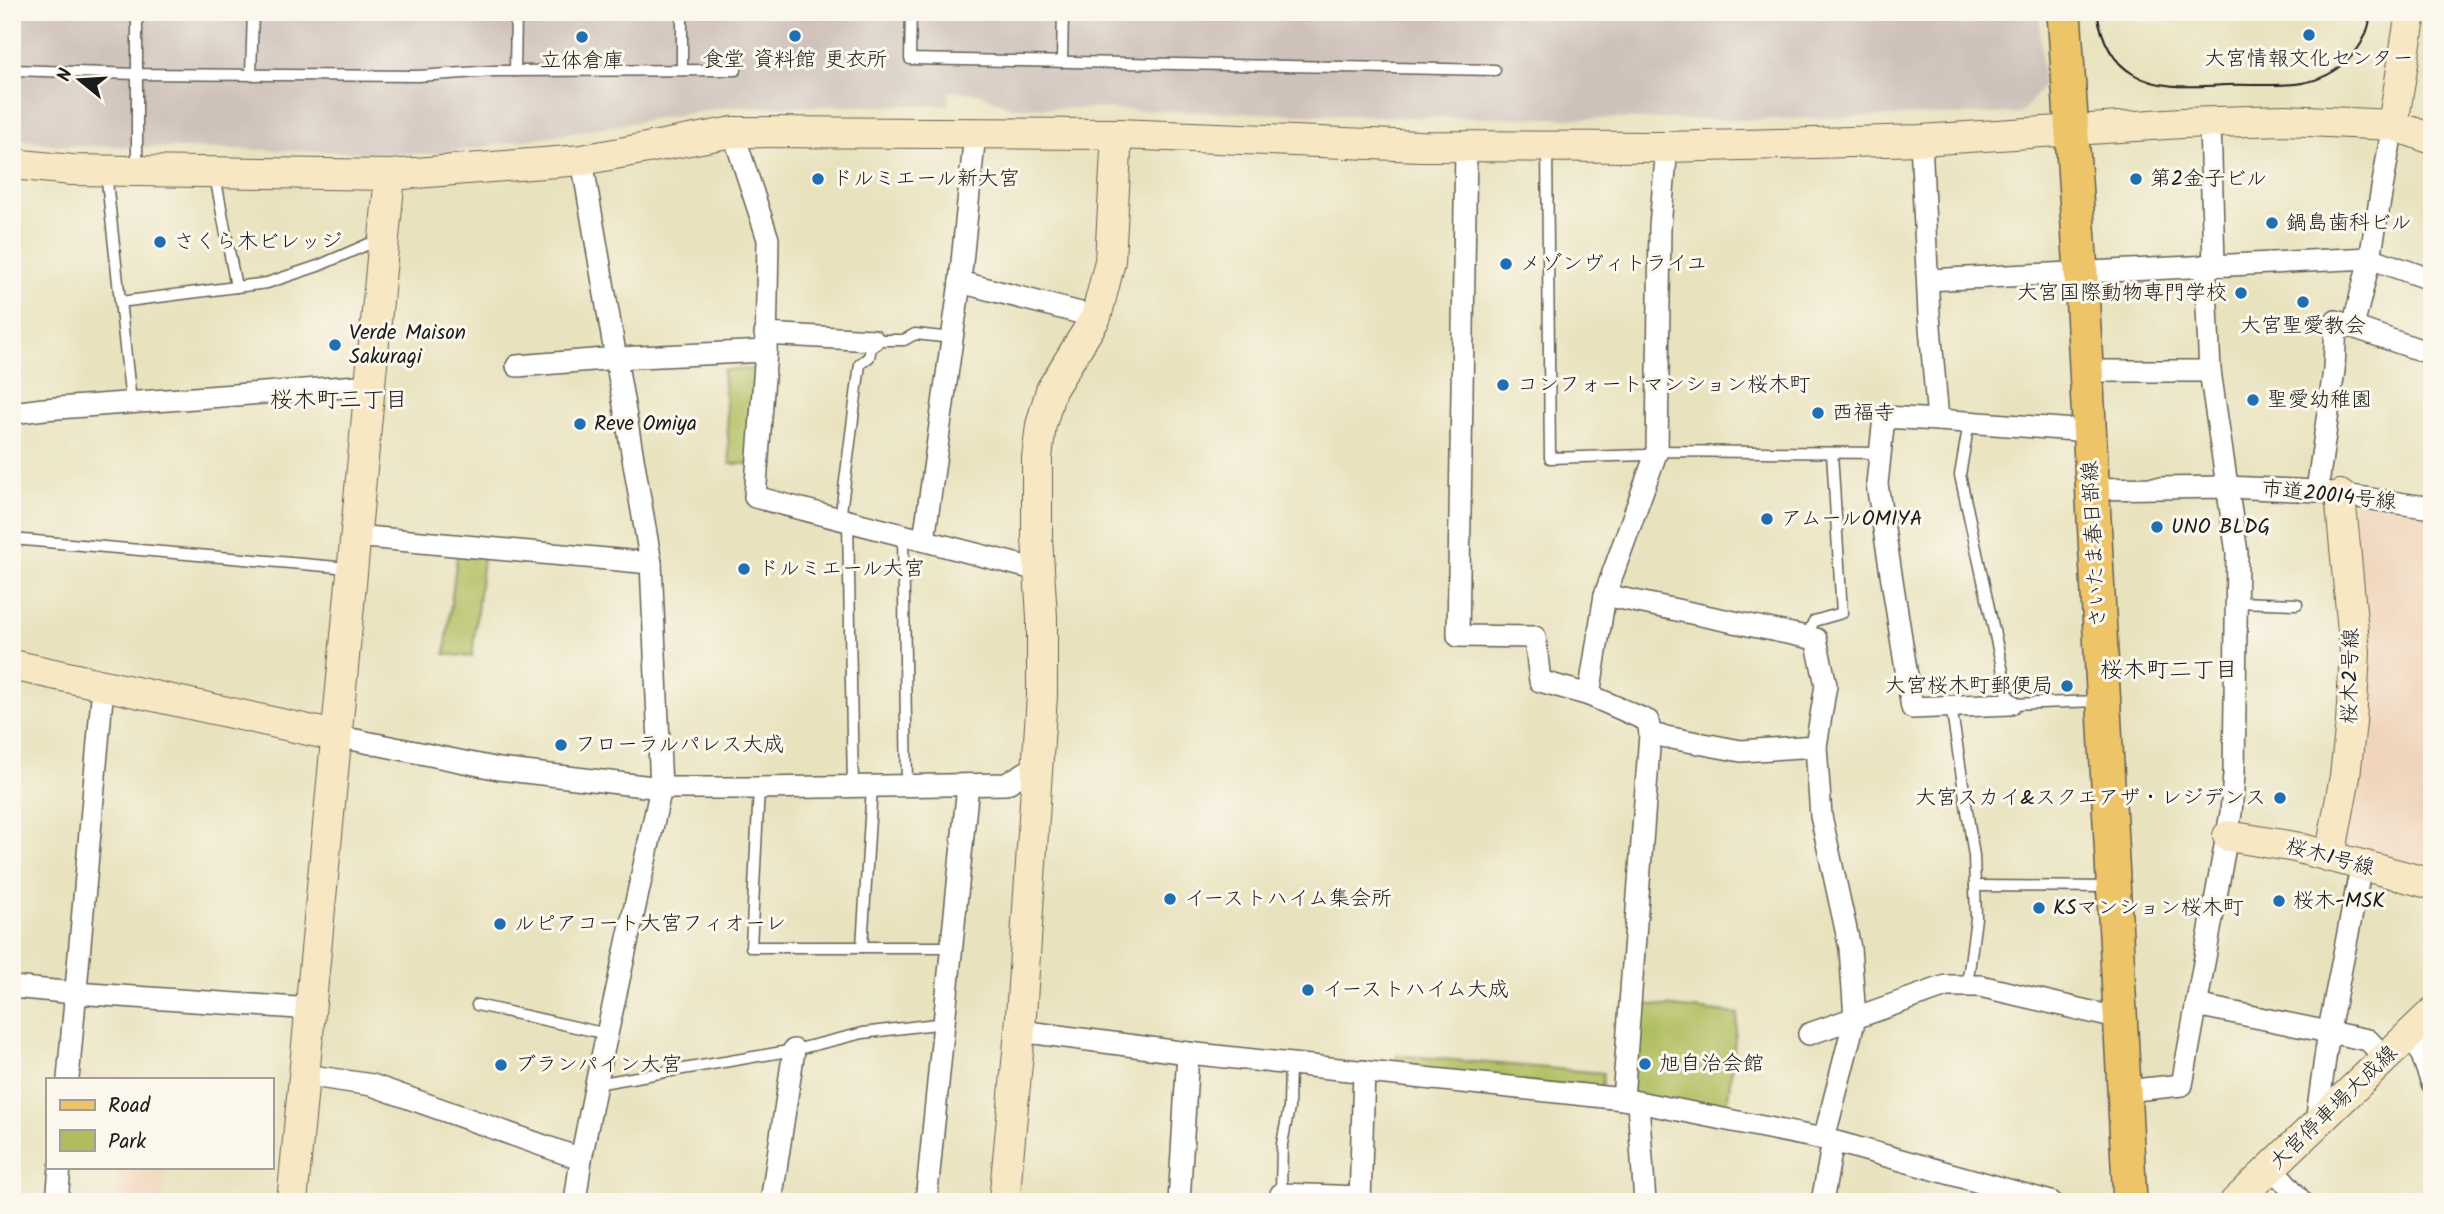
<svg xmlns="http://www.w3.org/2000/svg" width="2444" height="1214" font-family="Kalam,'Klee One',sans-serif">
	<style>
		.built { fill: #f0d5bc }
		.industrial { fill: #cec1b9 }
		.green { fill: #b0bd5f; stroke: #666c3e; stroke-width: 2 }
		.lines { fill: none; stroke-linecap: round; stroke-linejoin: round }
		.lane-casing { stroke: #646155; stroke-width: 13 }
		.street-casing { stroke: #646155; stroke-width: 24 }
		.secondary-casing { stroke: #646155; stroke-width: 32 }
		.primary-casing { stroke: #646155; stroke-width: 36 }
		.lane { stroke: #fff; stroke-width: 10 }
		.street { stroke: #fff; stroke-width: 21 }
		.secondary { stroke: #f8e7c3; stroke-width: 30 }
		.primary { stroke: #eec469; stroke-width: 33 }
		.tram { stroke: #1c1c1c; stroke-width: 2 }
		.poi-dot { fill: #1f6fb2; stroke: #fbf7ec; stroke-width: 2.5 }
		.labels { text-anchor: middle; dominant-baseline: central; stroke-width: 6; stroke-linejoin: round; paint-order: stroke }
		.poi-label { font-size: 21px; fill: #1c1c1c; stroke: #fbf7ec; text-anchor: start }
		.street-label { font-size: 21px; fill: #1c1c1c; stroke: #fbf7ec }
		.neighbourhood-label { font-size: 23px; fill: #1c1c1c; stroke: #fbf7ec }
	</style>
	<rect width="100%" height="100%" fill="#fbf7ec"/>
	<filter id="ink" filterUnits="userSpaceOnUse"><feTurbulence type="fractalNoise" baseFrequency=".0143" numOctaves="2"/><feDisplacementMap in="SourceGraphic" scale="14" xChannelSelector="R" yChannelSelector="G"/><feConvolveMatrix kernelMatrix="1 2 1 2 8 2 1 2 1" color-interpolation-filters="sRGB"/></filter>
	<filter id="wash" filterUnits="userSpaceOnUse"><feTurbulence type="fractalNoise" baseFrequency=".00686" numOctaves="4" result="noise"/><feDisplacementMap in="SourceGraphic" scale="28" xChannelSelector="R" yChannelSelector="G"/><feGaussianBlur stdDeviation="1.57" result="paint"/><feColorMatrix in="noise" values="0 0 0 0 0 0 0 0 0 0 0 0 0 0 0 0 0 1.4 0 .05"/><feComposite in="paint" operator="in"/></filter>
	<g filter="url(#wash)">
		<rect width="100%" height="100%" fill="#e9e2be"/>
		<!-- built -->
		<g class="built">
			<polygon points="2354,502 2432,513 2432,865 2340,846"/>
			<polygon points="76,1072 159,1079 76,1079"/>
			<polygon points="120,1167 165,1167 162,1202 116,1202"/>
		</g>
		<!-- industrial -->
		<polygon class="industrial" points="12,12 2039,12 2043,86 2022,113 1736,120 1411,117 1011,107 978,93 949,91 948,105 728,107 439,154 58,145 12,137"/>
		<!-- green -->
		<g class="green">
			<polygon points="757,369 749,464 730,464 723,370"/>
			<polygon points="458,546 484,549 472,657 445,654"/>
			<polygon points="1635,1003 1738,1014 1726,1116 1628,1096"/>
			<polygon points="1397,1055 1603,1073 1601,1091 1396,1071"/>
		</g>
	</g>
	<g filter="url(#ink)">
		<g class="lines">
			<defs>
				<g id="lane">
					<polyline points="137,12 137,170"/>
					<polyline points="911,12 910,59 1495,70"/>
					<polyline points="1062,62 1063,12"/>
					<polyline points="12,70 137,74 418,76 494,71 736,70"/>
					<polyline points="682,70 682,12"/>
					<polyline points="515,71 516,12"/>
					<polyline points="251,75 253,12"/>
					<polyline points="1547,148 1550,458 1646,455 1657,451 1881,453"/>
					<polyline points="106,172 131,402"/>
					<polyline points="215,176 236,287"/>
					<polyline points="120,302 267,283 318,266 380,239"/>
					<polyline points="1969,422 1960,475 2010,704 2100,701"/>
					<polyline points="840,520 860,364 869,357 873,340 904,340 915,334 952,338"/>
					<polyline points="848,522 853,786"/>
					<polyline points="903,535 907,786"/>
					<polyline points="12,539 349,568"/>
					<polyline points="2236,602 2297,604"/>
					<polyline points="1806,637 1814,621 1842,613 1832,453"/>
					<polyline points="1951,706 1974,856 1976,918 1967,986"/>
					<polyline points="759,788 751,947 951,947"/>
					<polyline points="1975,886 2109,887"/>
					<polyline points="862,947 872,786"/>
					<polyline points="477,1005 607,1034"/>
					<polyline points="596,1084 794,1050 863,1033 944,1023"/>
					<polyline points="1281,1194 1282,1144 1289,1108 1290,1064"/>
				</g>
				<g id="street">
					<polyline points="2210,123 2214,264"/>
					<polyline points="733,132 768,239 766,351 755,497 1038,570"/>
					<polyline points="1921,140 1929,315 1938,420 1884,417 1877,484 1912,708 2010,704"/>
					<polyline points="1466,147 1458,636 1535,637 1540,681 1589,695 1648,721 1650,734 1623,1099"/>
					<polyline points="1928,280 2370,258 2393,125"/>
					<polyline points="960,282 1096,317"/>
					<polyline points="2353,327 2432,354"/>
					<polyline points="765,334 873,340"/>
					<polyline points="517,366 618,358 766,351"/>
					<polyline points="2086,371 2210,371"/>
					<polyline points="12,413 44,409 371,385"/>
					<polyline points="1938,420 2089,431"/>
					<polyline points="2093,489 2226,487 2317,491 2432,508"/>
					<polyline points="2317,491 2334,370 2336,321 2353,327 2370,258 2432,280"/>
					<polyline points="355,536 651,563"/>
					<polyline points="924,540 960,282 975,133"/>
					<polyline points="1605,595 1816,639 1826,685 1816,746 1741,751 1650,734"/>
					<polyline points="1589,695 1605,595 1657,451 1660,226 1667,147"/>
					<polyline points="336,736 499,769 661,788 759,788 1006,784 1038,765"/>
					<polyline points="1816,746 1821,816 1850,948 1855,1018 1824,1139"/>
					<polyline points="12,987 75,993 312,1009"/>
					<polyline points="2196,1005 2368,1040 2385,1058"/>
					<polyline points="1020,1031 1188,1053 1623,1099 1833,1141 2051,1202"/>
					<polyline points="2413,1031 2432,1083"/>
					<polyline points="1809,1034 1946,986 1980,986 2121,1019"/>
					<polyline points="305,1075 372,1085 581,1159"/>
					<polyline points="68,1079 103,686"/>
					<polyline points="2125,1091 2182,1085 2231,813 2234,774 2237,553 2210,371 2205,265"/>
					<polyline points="1638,1103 1645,1202"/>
					<polyline points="2316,1123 2329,1030 2358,882"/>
					<polyline points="2272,1167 2302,1202"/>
					<polyline points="1281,1194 1360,1197"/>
					<polyline points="57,1202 60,1167"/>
					<polyline points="575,1202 581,1159 596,1084 661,788 651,563 582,160"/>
					<polyline points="771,1202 794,1050"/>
					<polyline points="926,1202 968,785"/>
					<polyline points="1179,1202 1188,1053"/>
					<polyline points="1360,1202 1364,1071"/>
					<polyline points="1822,1202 1833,1141"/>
				</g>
				<g id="secondary">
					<polyline points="2393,125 2411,12"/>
					<polyline points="12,164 72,170 390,175 582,160 733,132 1117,134 1421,146 1667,147 1921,140 2182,123 2285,120 2393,125 2432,139"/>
					<polyline points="12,665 336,736"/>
					<polyline points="2228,836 2295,847 2432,884"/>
					<polyline points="2330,857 2345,776 2351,722 2355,652 2340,495"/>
					<polyline points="292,1202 390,175"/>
					<polyline points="1004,1202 1020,1031 1042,695 1042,617 1037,538 1037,458 1041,425 1051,390 1096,317 1104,286 1110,261 1117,134"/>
					<polyline points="2235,1202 2432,1013"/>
				</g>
				<polyline id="primary" points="2064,12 2081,272 2130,1202"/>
			</defs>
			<!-- lane casing -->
			<use href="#lane" class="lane-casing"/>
			<!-- street casing -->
			<use href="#street" class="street-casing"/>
			<!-- secondary casing -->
			<use href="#secondary" class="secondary-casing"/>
			<!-- primary casing -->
			<use href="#primary" class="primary-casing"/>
			<!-- lane -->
			<use href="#lane" class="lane"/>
			<!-- street -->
			<use href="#street" class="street"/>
			<!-- secondary -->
			<use href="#secondary" class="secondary"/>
			<!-- primary -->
			<use href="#primary" class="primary"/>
			<!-- tram -->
			<path class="tram" d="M2097,12C2101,37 2111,61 2133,74C2162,91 2195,86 2227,85C2251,84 2278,87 2302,83C2338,77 2368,49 2371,12"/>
		</g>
	</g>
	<!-- markers -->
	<g class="poi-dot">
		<circle cx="2309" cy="35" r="7"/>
		<circle cx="795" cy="36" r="7"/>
		<circle cx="582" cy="37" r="7"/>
		<circle cx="818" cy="179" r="7"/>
		<circle cx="2136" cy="179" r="7"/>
		<circle cx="2272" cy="223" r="7"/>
		<circle cx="160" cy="242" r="7"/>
		<circle cx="1506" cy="264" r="7"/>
		<circle cx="2241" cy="293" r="7"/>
		<circle cx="2303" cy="302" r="7"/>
		<circle cx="335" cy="345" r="7"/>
		<circle cx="1503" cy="385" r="7"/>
		<circle cx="2253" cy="400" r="7"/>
		<circle cx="1818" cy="413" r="7"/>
		<circle cx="580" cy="424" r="7"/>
		<circle cx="1767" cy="519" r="7"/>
		<circle cx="2157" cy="527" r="7"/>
		<circle cx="744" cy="569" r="7"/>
		<circle cx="2067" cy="686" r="7"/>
		<circle cx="561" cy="745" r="7"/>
		<circle cx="2280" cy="798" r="7"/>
		<circle cx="1170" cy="899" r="7"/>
		<circle cx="2279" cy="901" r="7"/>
		<circle cx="2039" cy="908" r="7"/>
		<circle cx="500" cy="924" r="7"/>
		<circle cx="1308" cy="990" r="7"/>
		<circle cx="1645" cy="1064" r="7"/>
		<circle cx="501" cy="1065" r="7"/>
	</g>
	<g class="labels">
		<!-- poi labels -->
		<g class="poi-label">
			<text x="2309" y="59" text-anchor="middle">大宮情報文化センター</text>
			<text x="795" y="60" text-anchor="middle">食堂 資料館 更衣所</text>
			<text x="582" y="61" text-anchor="middle">立体倉庫</text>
			<text x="832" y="179">ドルミエール新大宮</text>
			<text x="2150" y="179">第2金子ビル</text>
			<text x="2286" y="223">鍋島歯科ビル</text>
			<text x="174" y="242">さくら木ビレッジ</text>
			<text x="1520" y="264">メゾンヴィトライユ</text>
			<text x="2227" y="293" text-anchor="end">大宮国際動物専門学校</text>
			<text x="2303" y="326" text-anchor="middle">大宮聖愛教会</text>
			<text x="349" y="333">Verde Maison<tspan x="349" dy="24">Sakuragi</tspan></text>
			<text x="1517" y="385">コンフォートマンション桜木町</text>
			<text x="2267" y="400">聖愛幼稚園</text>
			<text x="1832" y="413">西福寺</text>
			<text x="594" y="424">Reve Omiya</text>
			<text x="1781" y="519">アムールOMIYA</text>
			<text x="2171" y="527">UNO BLDG</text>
			<text x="758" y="569">ドルミエール大宮</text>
			<text x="2053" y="686" text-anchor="end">大宮桜木町郵便局</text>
			<text x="575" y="745">フローラルパレス大成</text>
			<text x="2266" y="798" text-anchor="end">大宮スカイ&amp;スクエアザ・レジデンス</text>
			<text x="1184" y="899">イーストハイム集会所</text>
			<text x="2293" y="901">桜木-MSK</text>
			<text x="2053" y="908">KSマンション桜木町</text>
			<text x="514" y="924">ルピアコート大宮フィオーレ</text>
			<text x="1322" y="990">イーストハイム大成</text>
			<text x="1659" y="1064">旭自治会館</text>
			<text x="515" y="1065">ブランパイン大宮</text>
		</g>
		<!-- street labels -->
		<g class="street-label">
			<text transform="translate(2329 496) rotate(6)">市道20014号線</text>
			<text transform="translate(2095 544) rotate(-93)">さいたま春日部線</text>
			<text transform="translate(2351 676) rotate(-89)">桜木2号線</text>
			<text transform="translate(2330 858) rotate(15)">桜木1号線</text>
			<text transform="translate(2334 1108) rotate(-44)">大宮停車場大成線</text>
		</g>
		<!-- neighbourhood labels -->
		<g class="neighbourhood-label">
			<text x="339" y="401">桜木町三丁目</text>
			<text x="2169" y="671">桜木町二丁目</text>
		</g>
	</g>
	<!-- margin -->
	<rect width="2444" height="1214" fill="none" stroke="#fbf7ec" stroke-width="42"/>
	<!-- legend -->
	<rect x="46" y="1078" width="228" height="91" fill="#fbf7ec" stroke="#a29f99" stroke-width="2"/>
	<rect x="60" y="1100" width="35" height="10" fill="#eec469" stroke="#a29f99" stroke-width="2"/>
	<text x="108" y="1112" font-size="21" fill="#1c1c1c">Road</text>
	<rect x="60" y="1130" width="35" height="21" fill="#b0bd5f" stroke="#a29f99" stroke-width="2"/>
	<text x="108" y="1148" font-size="21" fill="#1c1c1c">Park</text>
	<!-- north arrow -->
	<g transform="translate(80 80) rotate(288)" stroke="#fbf7ec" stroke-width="5" paint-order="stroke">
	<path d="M0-5L12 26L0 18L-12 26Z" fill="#1c1c1c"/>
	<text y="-10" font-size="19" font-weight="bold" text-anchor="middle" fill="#1c1c1c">N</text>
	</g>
</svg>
